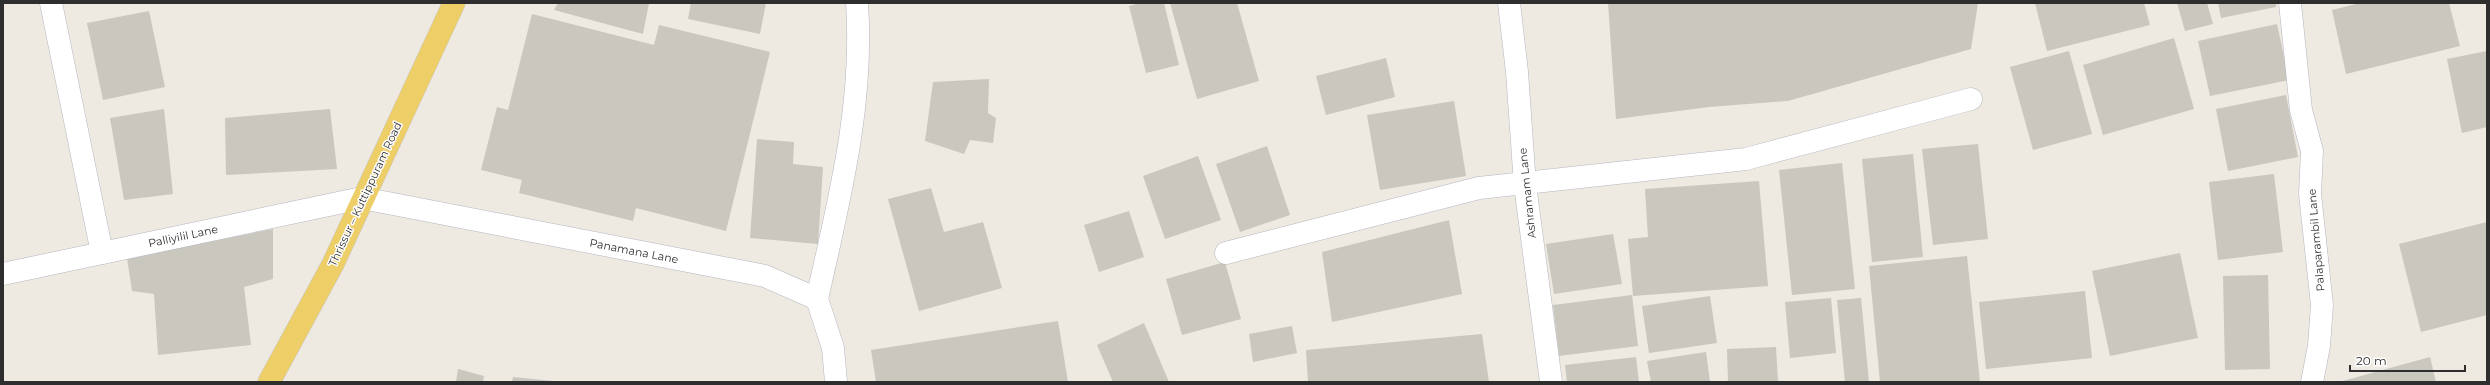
<svg xmlns="http://www.w3.org/2000/svg" width="2490" height="385" font-family="Montserrat,sans-serif">
	<style>
		.building { fill: #cac7bf }
		.lines { fill: none; stroke-linecap: round; stroke-linejoin: round }
		.minor-casing { stroke: #b4b7c0; stroke-width: 23 }
		.major-casing { stroke: #c9c9c9; stroke-width: 23 }
		.minor { stroke: #fff; stroke-width: 22 }
		.major { stroke: #edce67; stroke-width: 22 }
		.labels { text-anchor: middle; dominant-baseline: central; stroke-width: 3; stroke-linejoin: round; paint-order: stroke }
		.street-label { font-size: 11px; fill: #2e2e2e; stroke: #fff }
	</style>
	<rect width="100%" height="100%" fill="#eee9e1"/>
	<!-- building -->
	<g class="building">
		<polygon points="558,3 649,3 643,34 554,10"/>
		<polygon points="691,3 766,3 760,34 688,19"/>
		<polygon points="1140,3 1164,3 1179,65 1146,73 1129,6"/>
		<polygon points="1170,3 1237,3 1259,81 1197,99"/>
		<polygon points="1608,3 1978,3 1971,49 1788,101 1709,107 1616,119"/>
		<polygon points="2035,3 2144,3 2150,25 2047,51"/>
		<polygon points="2177,3 2207,3 2213,24 2185,31"/>
		<polygon points="2218,3 2276,3 2276,7 2221,18"/>
		<polygon points="2360,3 2449,3 2460,46 2346,74 2332,10"/>
		<polygon points="149,11 165,87 103,100 87,23"/>
		<polygon points="532,14 654,45 659,25 770,52 726,231 636,208 633,221 519,193 522,180 481,170 497,107 508,110"/>
		<polygon points="2277,24 2289,80 2210,96 2198,41"/>
		<polygon points="2174,38 2194,109 2103,135 2083,65"/>
		<polygon points="2069,51 2092,134 2033,150 2010,67"/>
		<polygon points="2487,51 2487,127 2462,133 2447,59"/>
		<polygon points="1386,58 1395,97 1326,115 1316,76"/>
		<polygon points="989,79 988,113 996,118 993,143 970,140 964,154 925,141 933,82"/>
		<polygon points="2286,95 2298,157 2228,171 2216,109"/>
		<polygon points="1454,101 1466,176 1380,190 1367,115"/>
		<polygon points="164,109 173,194 124,200 110,118"/>
		<polygon points="330,109 337,169 226,175 225,118"/>
		<polygon points="757,139 794,142 793,164 823,167 818,244 750,238"/>
		<polygon points="1978,144 1988,239 1933,245 1922,149"/>
		<polygon points="1267,146 1290,215 1240,232 1216,164"/>
		<polygon points="1913,154 1923,257 1872,262 1862,159"/>
		<polygon points="1198,156 1221,220 1165,239 1143,176"/>
		<polygon points="1842,163 1855,289 1792,295 1779,170"/>
		<polygon points="2274,174 2283,252 2218,260 2209,182"/>
		<polygon points="1759,181 1768,286 1633,296 1628,239 1648,237 1645,189"/>
		<polygon points="931,188 944,232 983,222 1002,288 919,311 888,199"/>
		<polygon points="1129,211 1144,257 1099,272 1084,225"/>
		<polygon points="1449,220 1462,294 1332,322 1322,252"/>
		<polygon points="2487,222 2487,315 2421,332 2399,244"/>
		<polygon points="273,229 273,279 244,287 251,345 158,355 154,294 132,291 127,258"/>
		<polygon points="1613,234 1622,284 1554,294 1546,244"/>
		<polygon points="2180,253 2198,338 2110,356 2092,271"/>
		<polygon points="1967,256 1980,382 1880,382 1869,266"/>
		<polygon points="1225,262 1241,319 1182,335 1166,279"/>
		<polygon points="2268,275 2270,369 2225,370 2223,276"/>
		<polygon points="2085,291 2092,358 1986,369 1979,302"/>
		<polygon points="1632,295 1638,346 1559,356 1553,305"/>
		<polygon points="1710,296 1717,343 1649,353 1642,306"/>
		<polygon points="1831,298 1836,353 1790,358 1785,302"/>
		<polygon points="1861,298 1869,382 1845,382 1837,300"/>
		<polygon points="1058,321 1068,382 876,382 871,350"/>
		<polygon points="1144,323 1169,382 1113,382 1097,345"/>
		<polygon points="1292,326 1297,353 1253,362 1249,334"/>
		<polygon points="1482,334 1489,382 1308,382 1306,350"/>
		<polygon points="1776,347 1778,382 1728,382 1727,349"/>
		<polygon points="1706,352 1710,382 1651,382 1647,361"/>
		<polygon points="1636,357 1639,382 1567,382 1565,365"/>
		<polygon points="2430,357 2436,382 2339,382"/>
		<polygon points="458,369 484,376 483,382 456,382"/>
		<polygon points="513,377 553,381 553,382 512,382"/>
	</g>
	<g class="lines">
		<defs>
			<g id="minor">
				<polyline points="51,3 102,253"/>
				<polyline points="1509,3 1517,72 1525,185 1551,382"/>
				<polyline points="2290,3 2301,110 2312,151 2310,194 2322,305 2319,346 2312,382"/>
				<polyline points="1226,253 1479,188 1746,159 1971,99"/>
				<polyline points="3,274 362,198 765,276 817,299 833,348 836,382"/>
				<path d="M817,299C839,200 864,105 857,3"/>
			</g>
			<polyline id="major" points="269,382 333,264 454,3"/>
		</defs>
		<!-- minor casing -->
		<use href="#minor" class="minor-casing"/>
		<!-- major casing -->
		<use href="#major" class="major-casing"/>
		<!-- minor -->
		<use href="#minor" class="minor"/>
		<!-- major -->
		<use href="#major" class="major"/>
	</g>
	<g class="labels">
		<!-- street labels -->
		<g class="street-label">
			<text transform="translate(1527 193) rotate(-96)">Ashramam Lane</text>
			<text transform="translate(365 194) rotate(-65)">Thrissur – Kuttippuram Road</text>
			<text transform="translate(183 236) rotate(-12)">Palliyilil Lane</text>
			<text transform="translate(2316 240) rotate(-95)">Palaparambil Lane</text>
			<text transform="translate(634 251) rotate(11)">Panamana Lane</text>
		</g>
	</g>
	<!-- border -->
	<rect width="2490" height="385" fill="none" stroke="#2e2e2e" stroke-width="8"/>
	<!-- scale -->
	<path d="M2350 365v6h115v-6" fill="none" stroke="#2e2e2e" stroke-width="2"/>
	<text x="2356" y="365" font-size="12" fill="#2e2e2e" stroke="#ffffff" stroke-width="3" paint-order="stroke">20 m</text>
</svg>
